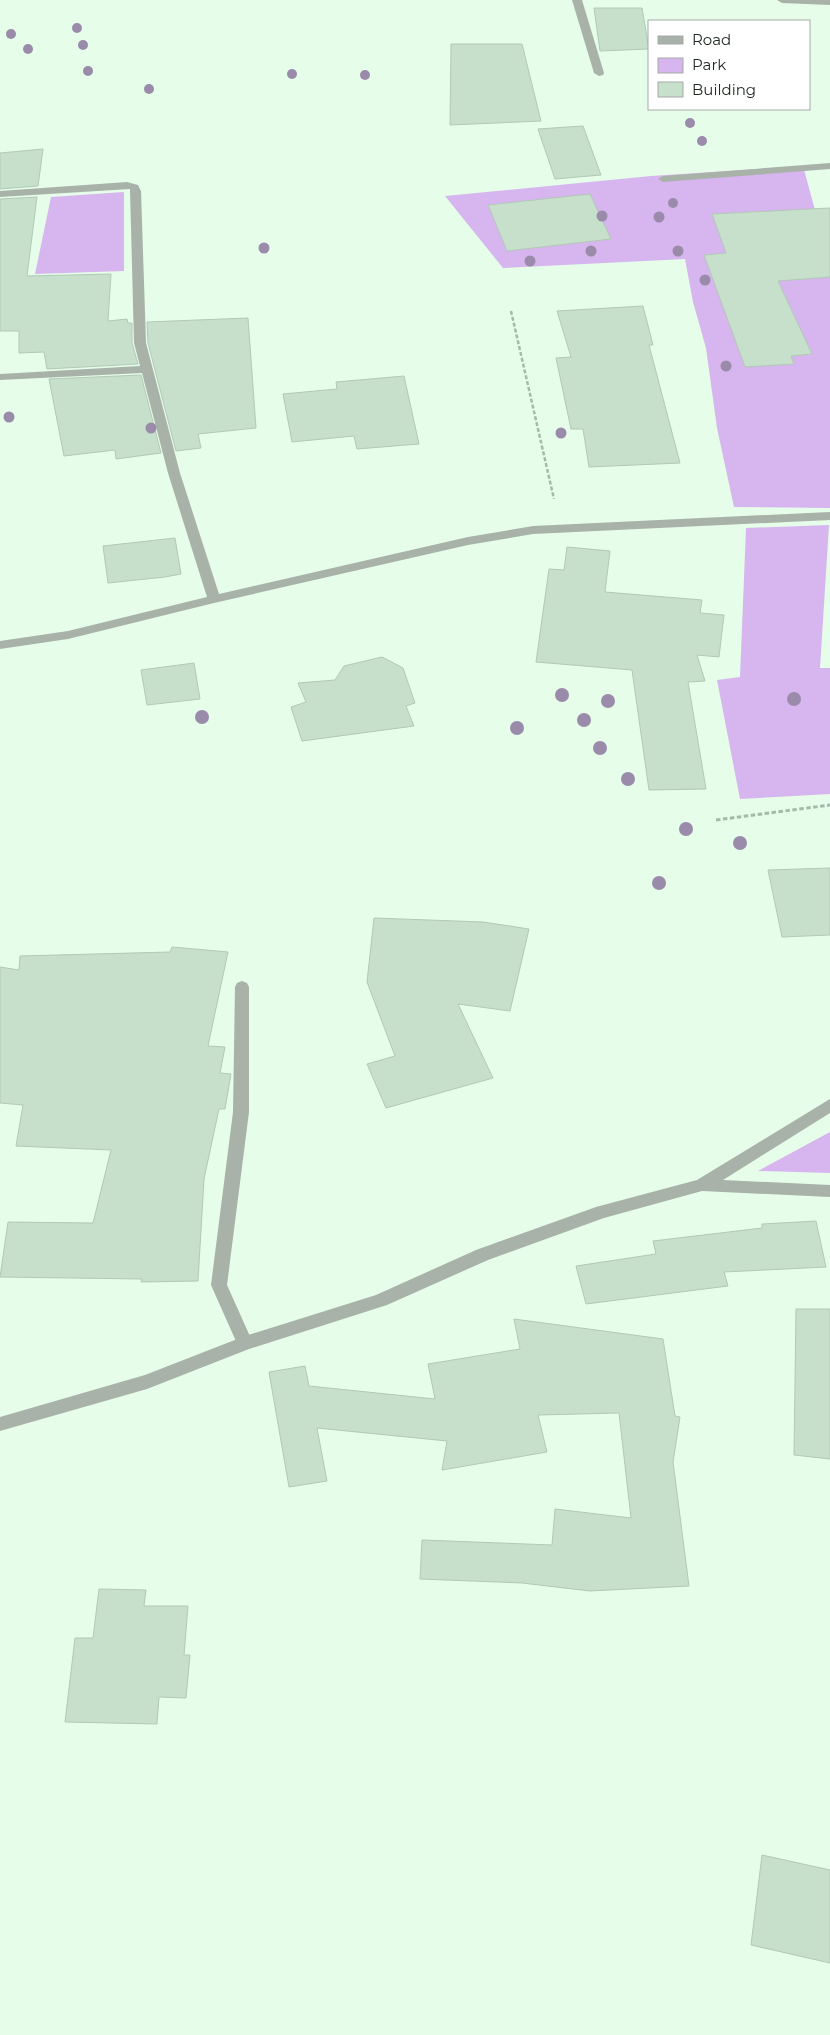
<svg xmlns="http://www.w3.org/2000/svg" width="830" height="2035" font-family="Montserrat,sans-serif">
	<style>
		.green { fill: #d7b5ee }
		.building { fill: #c7e0cb; stroke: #b1c9b5 }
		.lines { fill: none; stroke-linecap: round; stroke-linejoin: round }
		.path-far1 { stroke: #a7baaa; stroke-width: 2.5; stroke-dasharray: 4 2; stroke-linecap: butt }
		.path { stroke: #a7baaa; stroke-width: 3; stroke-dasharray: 4.5 2.5; stroke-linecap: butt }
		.service { fill: #a8b2a9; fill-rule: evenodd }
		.minor { fill: #a8b2a9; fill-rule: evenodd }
		.tertiary { fill: #a8b2a9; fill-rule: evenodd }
		.tree { fill: #9b8bab }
	</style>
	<rect width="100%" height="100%" fill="#e5fde9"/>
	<!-- green -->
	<g class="green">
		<polygon points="803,166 830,265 830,508 734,507 717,428 706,348 693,302 685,259 503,268 445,196 651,176"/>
		<polygon points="124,192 124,271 35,274 51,197"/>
		<polygon points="829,525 820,668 830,668 830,794 740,799 717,680 740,677 746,528"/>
		<polygon points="830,1132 830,1173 758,1171"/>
	</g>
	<!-- building -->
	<g class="building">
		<polygon points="594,8 642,8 649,49 600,51"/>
		<polygon points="451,44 522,44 541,121 450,125"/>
		<polygon points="583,126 601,175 555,179 538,129"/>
		<polygon points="43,149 38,186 0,189 0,153"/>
		<polygon points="590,194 611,239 507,251 488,205"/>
		<polygon points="37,197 27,276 111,274 108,321 127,319 128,323 132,323 132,343 138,364 47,369 44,352 19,353 19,331 0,331 0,199"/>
		<polygon points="830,208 830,277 778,281 812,354 791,356 794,364 745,367 704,255 726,253 712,214"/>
		<polygon points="643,306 653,345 649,345 680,463 589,467 583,429 571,429 556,358 571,357 557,311"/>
		<polygon points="248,318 256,428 198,434 201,448 176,451 148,343 147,322"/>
		<polygon points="141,375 161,453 116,459 115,450 64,456 49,379"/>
		<polygon points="404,376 419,444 357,449 354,436 292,442 283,394 337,389 336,382"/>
		<polygon points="175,538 181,574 165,577 108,583 103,546"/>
		<polygon points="567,547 610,551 605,592 702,600 700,613 724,615 719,657 697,655 705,681 688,682 706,789 649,790 632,670 536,662 549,569 564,570"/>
		<polygon points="382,657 403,668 415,703 406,706 414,726 302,741 291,707 306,702 298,683 335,680 344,666"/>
		<polygon points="194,663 200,699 147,705 141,670"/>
		<polygon points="830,868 830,935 782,937 768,870"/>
		<polygon points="374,918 483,922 529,929 510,1011 458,1004 493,1078 386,1108 367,1064 395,1056 367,982"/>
		<polygon points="172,947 228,952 208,1046 225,1047 220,1073 231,1074 225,1109 219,1109 204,1179 198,1281 141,1282 142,1279 0,1277 8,1222 93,1223 111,1150 16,1146 23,1105 0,1103 0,967 19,970 20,956 170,952"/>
		<polygon points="816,1221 826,1267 724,1272 728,1286 586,1304 576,1266 656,1254 653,1241 762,1228 762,1224"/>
		<polygon points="796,1309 830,1309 830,1459 794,1455"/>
		<polygon points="514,1319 663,1339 675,1416 680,1417 673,1462 689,1586 590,1591 522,1583 420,1579 422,1540 552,1545 555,1509 631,1518 619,1413 538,1415 547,1452 442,1470 447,1441 317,1428 327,1481 289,1487 269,1372 305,1366 309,1386 435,1399 428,1364 520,1349"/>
		<polygon points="99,1589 146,1590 144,1606 188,1606 184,1655 190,1655 186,1698 159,1697 157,1724 65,1722 75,1638 93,1638"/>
		<polygon points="762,1855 830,1870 830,1963 751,1945"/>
	</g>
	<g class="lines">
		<!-- path-far1 -->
		<polyline class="path-far1" points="511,311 554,499"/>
		<!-- path -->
		<polyline class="path" points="716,820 830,805"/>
		<!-- service -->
		<polygon class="service" points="242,981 247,983 249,987 249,1112 227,1285 253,1343 251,1348 245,1350 239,1348 211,1285 233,1112 235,987 237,983"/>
		<!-- minor -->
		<g class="minor">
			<polygon points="572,0 582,0 604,73 603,75 599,76 594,73"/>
			<polygon points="777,0 830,0 830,5 782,3"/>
			<polygon points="830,163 830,169 663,182 658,179 663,176"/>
			<polygon points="127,182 138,185 141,191 146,343 180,473 219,594 468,537 533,526 830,512 830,520 533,534 468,545 214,603 68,639 0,649 0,641 68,631 207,597 168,473 142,373 0,380 0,374 140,366 134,343 130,189 0,197 0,191"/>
		</g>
		<!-- tertiary -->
		<polygon class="tertiary" points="830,1099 830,1113 723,1180 830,1185 830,1197 702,1191 604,1218 488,1260 387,1305 249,1349 147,1389 0,1431 0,1417 145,1375 245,1336 376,1295 476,1250 596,1207 697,1180"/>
	</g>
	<!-- trees -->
	<g class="tree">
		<circle cx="77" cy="28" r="5"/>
		<circle cx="11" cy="34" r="5"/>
		<circle cx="83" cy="45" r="5"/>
		<circle cx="28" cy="49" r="5"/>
		<circle cx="88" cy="71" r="5"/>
		<circle cx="292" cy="74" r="5"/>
		<circle cx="365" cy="75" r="5"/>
		<circle cx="149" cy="89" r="5"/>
		<circle cx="690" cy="123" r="5"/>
		<circle cx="702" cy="141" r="5"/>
		<circle cx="673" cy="203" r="5"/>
		<circle cx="602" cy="216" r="5.5"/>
		<circle cx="659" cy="217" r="5.5"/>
		<circle cx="264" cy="248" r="5.5"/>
		<circle cx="591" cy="251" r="5.5"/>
		<circle cx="678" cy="251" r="5.5"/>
		<circle cx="530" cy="261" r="5.5"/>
		<circle cx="705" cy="280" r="5.5"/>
		<circle cx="726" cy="366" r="5.5"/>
		<circle cx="9" cy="417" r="5.5"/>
		<circle cx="151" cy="428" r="5.5"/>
		<circle cx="561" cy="433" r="5.5"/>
		<circle cx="562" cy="695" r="7"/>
		<circle cx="794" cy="699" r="7"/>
		<circle cx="608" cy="701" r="7"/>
		<circle cx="202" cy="717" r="7"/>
		<circle cx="584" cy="720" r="7"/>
		<circle cx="517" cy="728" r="7"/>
		<circle cx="600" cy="748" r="7"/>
		<circle cx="628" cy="779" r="7"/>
		<circle cx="686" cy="829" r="7"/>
		<circle cx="740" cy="843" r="7"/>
		<circle cx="659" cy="883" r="7"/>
	</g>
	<!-- legend -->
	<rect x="648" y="20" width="162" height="90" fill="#ffffff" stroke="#a7aaa7"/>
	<rect x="658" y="36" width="25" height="8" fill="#a8b2a9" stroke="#a7aaa7"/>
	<text x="692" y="45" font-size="15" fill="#222b23">Road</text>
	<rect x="658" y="58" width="25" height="15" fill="#d7b5ee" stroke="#a7aaa7"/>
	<text x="692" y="70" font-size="15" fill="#222b23">Park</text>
	<rect x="658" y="82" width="25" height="15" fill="#c7e0cb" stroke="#a7aaa7"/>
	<text x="692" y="95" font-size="15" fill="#222b23">Building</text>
</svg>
